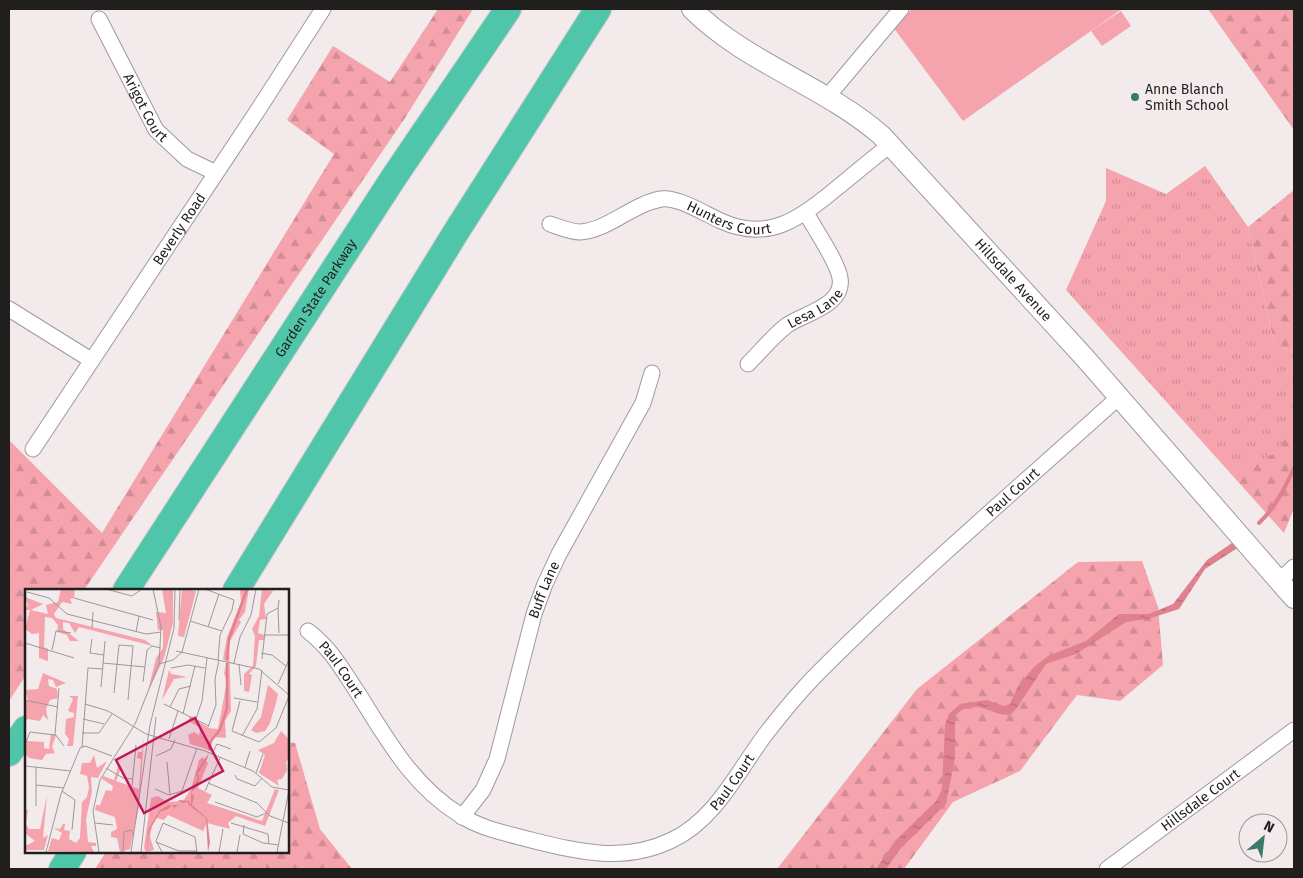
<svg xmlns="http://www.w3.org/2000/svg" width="1303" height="878" font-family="'Fira Sans',sans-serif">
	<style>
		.forest { fill: url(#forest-firs) }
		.park { fill: url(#park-tufts) }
		.pitch { fill: #f5a3ad }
		.water { fill: url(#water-ripples) }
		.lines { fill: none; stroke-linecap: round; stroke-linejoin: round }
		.stream { stroke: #df818e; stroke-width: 4 }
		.street-casing { stroke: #a19a9a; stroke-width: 17 }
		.secondary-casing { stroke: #a19a9a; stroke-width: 22 }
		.highway-casing { stroke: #cac9c9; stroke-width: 28 }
		.street { stroke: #fff; stroke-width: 15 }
		.secondary { stroke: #fff; stroke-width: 20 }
		.highway { stroke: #4fc6aa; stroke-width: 26 }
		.poi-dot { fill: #397a6a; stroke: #f2eaeb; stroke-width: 2 }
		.labels { text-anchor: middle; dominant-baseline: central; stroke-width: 4.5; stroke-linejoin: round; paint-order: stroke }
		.poi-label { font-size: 14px; fill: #211e1e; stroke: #f2eaeb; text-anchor: start }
		.street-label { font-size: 14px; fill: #211e1e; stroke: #f2eaeb }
		.inset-river { fill: none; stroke: #df818e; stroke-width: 2.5 }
		.inset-road { fill: none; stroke: #9e9899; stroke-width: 1 }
		.view { fill: #c2185b; fill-opacity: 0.15; stroke: #c2185b; stroke-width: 2.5 }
		.inset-edge { fill: none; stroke: #211e1e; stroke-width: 2.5 }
	</style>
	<defs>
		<pattern id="forest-firs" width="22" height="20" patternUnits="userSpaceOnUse" patternTransform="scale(1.25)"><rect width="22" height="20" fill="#f5a3ad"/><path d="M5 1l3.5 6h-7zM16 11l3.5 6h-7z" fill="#d28c94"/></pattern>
		<pattern id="park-tufts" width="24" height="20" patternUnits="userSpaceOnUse" patternTransform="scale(1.25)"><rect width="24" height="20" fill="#f5a3ad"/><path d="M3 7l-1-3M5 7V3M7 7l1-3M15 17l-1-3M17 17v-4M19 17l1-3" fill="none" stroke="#d28c94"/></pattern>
		<pattern id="water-ripples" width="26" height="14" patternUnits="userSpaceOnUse" patternTransform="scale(1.25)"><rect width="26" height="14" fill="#df818e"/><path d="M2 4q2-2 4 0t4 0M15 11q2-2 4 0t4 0" fill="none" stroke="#b46973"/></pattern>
	</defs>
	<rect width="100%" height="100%" fill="#f2eaeb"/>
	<!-- forest -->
	<g class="forest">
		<polygon points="438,9 473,9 405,118 84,590 26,590 26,675 9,701 9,440 102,533 334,154 287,120 333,46 390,82"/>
		<polygon points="1208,9 1294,9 1294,130"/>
		<polygon points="1294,190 1294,351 1275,347 1248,227"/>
		<polygon points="1294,422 1294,508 1284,533 1232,475 1276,452"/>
		<polygon points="1142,561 1158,607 1163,665 1120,701 1077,695 1020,771 953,802 904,869 777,869 917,689 1078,562"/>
		<polygon points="288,742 295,743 320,829 352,869 95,869 106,852 288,852"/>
	</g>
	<!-- park -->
	<polygon class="park" points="1205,166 1248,227 1275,347 1294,351 1294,422 1277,452 1232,475 1066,290 1106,201 1106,168 1166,194"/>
	<!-- pitch -->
	<g class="pitch">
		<polygon points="912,9 1122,9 963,121 893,27"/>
		<polygon points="1121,11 1131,26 1102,46 1091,31"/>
	</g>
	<!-- water -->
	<path class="water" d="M1235,541L1239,547L1205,569L1179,609L1148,619L1126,622L1076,654L1046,664L1016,709L1010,715C988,715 974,696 955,716V757L946,804L901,848L886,869H876L895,841L936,801L942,789L945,725L949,714L960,704L987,700L1004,706L1010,704L1018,686L1034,667L1048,656L1086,641L1119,614H1149L1173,604L1207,560Z"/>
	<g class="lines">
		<!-- stream -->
		<path class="stream" d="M1259,523C1275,508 1285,488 1294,468"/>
		<defs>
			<g id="street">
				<path id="s1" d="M99,19L156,130L187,159L216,173"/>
				<polyline points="828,96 901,9"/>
				<path id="s2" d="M550,224C559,227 571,232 580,232C609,230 632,204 661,199C677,196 705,214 721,221C769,243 800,218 837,188C854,174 872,159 890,145"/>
				<polyline points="9,309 91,360"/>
				<path id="s3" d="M748,364C761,351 772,337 786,326C802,314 845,306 840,278C838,263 815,229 806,213"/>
				<path id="s4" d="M33,449L258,110L323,9"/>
				<polyline points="1279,581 1294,567"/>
				<path id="s5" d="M308,631C331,649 340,666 356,690C386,737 411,785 460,815C480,828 504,833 527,839C576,851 623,864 672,840C715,820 738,771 765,735C782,713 800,691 819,672C915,576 1018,488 1119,397"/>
				<path id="s6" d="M462,817L483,790L497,759L534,614L545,584L559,554L643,403L652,373"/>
				<path id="s7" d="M1107,869L1294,730"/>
			</g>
			<g id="secondary">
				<path id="s8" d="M692,9C746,63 823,85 881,135L1085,358L1294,598"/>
			</g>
			<g id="highway">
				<path id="s9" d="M126,590L394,177L508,9"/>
				<polyline points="236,590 456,232 598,9"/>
				<polyline points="9,753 26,729"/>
				<polyline points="62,869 73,852"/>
			</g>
		</defs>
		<!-- street casing -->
		<use href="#street" class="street-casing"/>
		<!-- secondary casing -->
		<use href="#secondary" class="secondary-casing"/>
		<!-- highway casing -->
		<use href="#highway" class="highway-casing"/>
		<!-- street -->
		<use href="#street" class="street"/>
		<!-- secondary -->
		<use href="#secondary" class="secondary"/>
		<!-- highway -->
		<use href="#highway" class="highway"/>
	</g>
	<!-- markers -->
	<circle class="poi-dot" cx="1135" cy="97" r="5"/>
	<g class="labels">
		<!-- poi labels -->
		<g class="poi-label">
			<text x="1145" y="89">Anne Blanch<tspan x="1145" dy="16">Smith School</tspan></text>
		</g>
		<!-- street labels -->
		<g class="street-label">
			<text stroke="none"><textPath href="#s1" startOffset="100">Arigot Court</textPath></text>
			<text stroke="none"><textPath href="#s2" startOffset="191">Hunters Court</textPath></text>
			<text stroke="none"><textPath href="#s4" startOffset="264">Beverly Road</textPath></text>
			<text stroke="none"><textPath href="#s8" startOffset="424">Hillsdale Avenue</textPath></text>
			<text stroke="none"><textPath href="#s9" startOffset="348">Garden State Parkway</textPath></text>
			<text stroke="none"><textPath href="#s3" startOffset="88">Lesa Lane</textPath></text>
			<text stroke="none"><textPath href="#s5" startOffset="950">Paul Court</textPath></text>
			<text stroke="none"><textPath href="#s6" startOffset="244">Buff Lane</textPath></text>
			<text stroke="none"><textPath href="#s5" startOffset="51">Paul Court</textPath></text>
			<text stroke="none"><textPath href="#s5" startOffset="545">Paul Court</textPath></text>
			<text stroke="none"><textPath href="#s7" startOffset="116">Hillsdale Court</textPath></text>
		</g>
	</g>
	<!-- overview -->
	<g transform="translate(25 589)">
		<rect width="264" height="264" fill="#f2eaeb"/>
		<path d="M36,0H50L49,9L45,10L47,15L37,13L29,25L31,29L120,51L128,57L54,38L50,44L44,34L38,33V40L54,52H45L42,46L32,43L33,36L27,29L20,28L19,58L23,60V72L14,69V44L7,45L0,40L5,21H0L3,16L0,8L18,15L6,21L23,25L21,16L33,13ZM137,0H148V34L139,69L123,102L131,69L138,59V41H133L131,23L141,24ZM157,0L171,2L159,48L153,47ZM215,0H224L220,23L214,31L216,33L204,54L206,122L200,132L201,149L188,148L186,162L181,160L174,145L176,139L163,132L165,127L184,139L193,140L202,92L199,84L202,73L198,70L202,48L216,13ZM237,0L248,2L239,15L241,30L235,31L233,44L239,46V51H234L231,77L224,85L227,86L224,103L219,102V85L228,77L230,47L227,40L234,27ZM144,81L146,85L162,88L149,90L137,111ZM18,84L41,94L31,98L28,91L23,90L24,97L32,100L33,109L25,111L21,120L23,131L18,126L15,132L3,130L0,133V111H3L0,101L13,100ZM243,96L253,105L251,114L245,134L240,142L231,144L226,141L236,128ZM44,107H53L48,157H42L44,150L40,145L41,130L49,128V124L43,122L48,110ZM256,142L264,150V169L261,173L262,181L257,190L252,191L254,197L234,184L240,166L233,161L249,154ZM0,144L2,152L19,153V159L24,160L26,145L31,146L27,158L30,164L21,165L17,171L4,169L0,165ZM119,148L114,218L105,260L95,263L92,249L86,248V243L92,240L90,228L70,221L71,216H75L81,201L87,202L88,197L77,190L78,187L89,191L93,177L96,179L91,192L114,200L116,170L112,169L113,163H117ZM69,166L72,179L82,172L73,189L66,188L67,203L61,230L63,253L71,254V257H66L69,263L23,262L27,249L34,251L37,244L29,239L35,240L38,235H40L39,241L45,242L44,250L51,254L55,249L57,213L62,208L64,198L62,187L55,185L57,174H65ZM178,168L183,174L173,199L187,206L182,214L237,232L250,200L254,201L240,237L211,227L203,234L205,240L182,234L178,242L143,226L139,231L132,229L127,237L125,248L129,261L121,263L119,259L126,209L133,207L142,213L158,212L166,200L174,171ZM22,206L18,249L23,246L19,261H0V257L10,252L0,244V220L3,221L1,235L4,240H15Z" fill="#f5a3ad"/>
		<path d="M169,143L183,152L181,160L165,155L163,146Z" fill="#f5a3ad"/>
		<path d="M184,164L182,170L176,178L175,182L172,183L174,190L172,197L166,204L169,207L167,216L182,229L185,253L183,263L181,229L165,217L163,215V213L158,214L154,212L152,217L149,219L147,216L143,220L135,223L124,242L122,263L123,241L135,221L144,216H152L154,211L164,212L166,216V203L173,190L171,184Z" fill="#df818e"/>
		<path class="inset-river" d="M202,71L204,50L222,0M184,161L185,153L195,141L202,119V74"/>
		<path class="inset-road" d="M81,0L107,7L117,0M128,0L136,38L134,75M180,0L209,11L207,21L195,46L193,71M2,3L24,9L42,25L121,45L136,43M49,9L128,31M253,19L254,44M154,31L155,0M165,32L197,42M183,38L194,5M67,39L68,23M111,43L114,27M239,46H264M67,50L65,64L79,66M0,54L49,69M27,61L31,42L46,44M151,62L234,80L264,106M236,64L247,66L261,77M237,70L242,25L253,19L254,11M78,74L120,78M209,74L215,48L226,26L231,0M214,75L216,96M146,79L163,76L180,79M118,93L122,61L127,57L136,59M253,95L264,71M76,98L80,52M34,99L30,145L39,157M89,104L94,56L108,57L103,111M209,109L232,113M0,111L33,118M215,112L207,142L234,153L251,139L264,107M60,115L83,122L121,145L180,162L228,182L247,198L264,201L252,263M139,115L184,137M145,118L154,100L166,97M158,125L170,77M58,130L79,135M171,130L177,112L182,69M183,138L191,116L190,90L194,71M57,144H74L87,125M217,147L232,120L237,81M144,150L153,122M0,156L5,143L30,146M57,158L63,79L78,80M187,165L192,155L206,160M131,167L146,160L150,151M142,173L145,206M0,177L46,182M220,178L225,162M81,179L98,189L108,190M231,184L238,165M210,186L212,190L230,197L237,189M183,194L232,214L245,227L264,234M11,196L39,199M107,197L111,156M130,200L144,206L157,202L172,159M37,202L50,211L47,241M180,202L195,169M190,213L232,228L241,224M11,217V178M70,234L88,236M206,234L243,245L244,255M219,236L218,245L238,254L254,256M131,253L154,262H172M21,263L36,205L55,159L60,157L87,167M74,263L68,222L75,191L110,135L134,75L148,71L157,63L174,0M98,263L99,243L106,241L109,247M106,263L125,136L149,39L150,0M116,263L131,128M137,263L131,252L138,234L170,248L172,263M194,263L198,240M212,263L215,246"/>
		<path class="view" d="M170,129L198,182L119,224L91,171Z"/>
		<rect width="264" height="264" class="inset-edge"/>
	</g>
	<!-- border -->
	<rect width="1303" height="878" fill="none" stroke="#211e1e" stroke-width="20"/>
	<!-- north arrow -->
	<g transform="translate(1263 838) rotate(28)"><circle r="24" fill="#f2eaeb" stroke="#9e9899"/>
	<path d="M0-4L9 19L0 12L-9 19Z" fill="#397a6a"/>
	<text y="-8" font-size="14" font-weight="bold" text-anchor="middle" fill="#211e1e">N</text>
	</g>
</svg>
